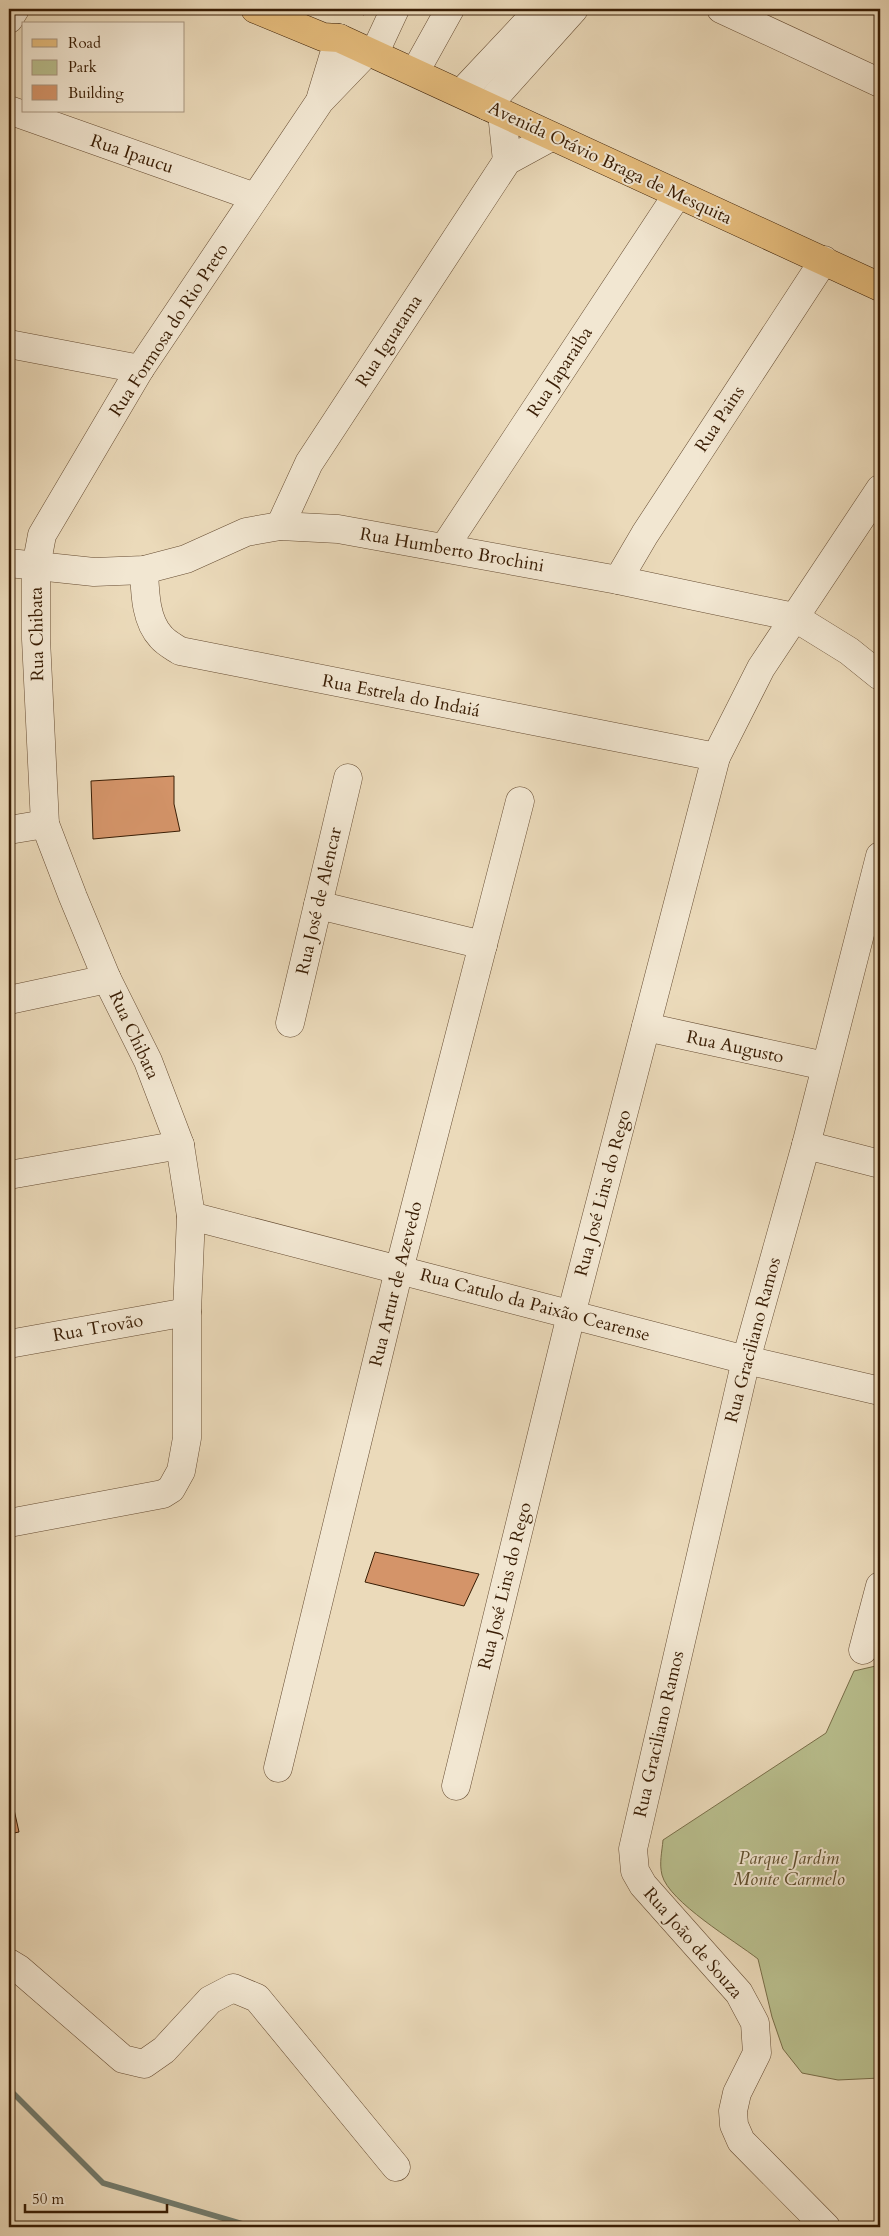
<svg xmlns="http://www.w3.org/2000/svg" width="889" height="2236" font-family="Cardo,serif">
	<style>
		.green { fill: #b9bf8e; stroke: #796e49 }
		.lines { fill: none; stroke-linecap: round; stroke-linejoin: round }
		.stream { stroke: #727b6d; stroke-width: 5.5 }
		.building { fill: #d49469; stroke: #391d04 }
		.minor-casing { stroke: #664c32; stroke-width: 29 }
		.major-casing { stroke: #391d04; stroke-width: 29 }
		.minor { stroke: #f2e7d2; stroke-width: 28 }
		.major { stroke: #e6bd7d; stroke-width: 28 }
		.labels { text-anchor: middle; dominant-baseline: central; stroke-width: 4; stroke-linejoin: round; paint-order: stroke }
		.street-label { font-size: 18px; fill: #391d04; stroke: #f2e7d2 }
		.park-label { font-size: 18px; font-style: italic; fill: #5f4e2d; stroke: #f2e7d2 }
	</style>
	<rect width="100%" height="100%" fill="#ebdaba"/>
	<filter id="stains"><feTurbulence type="fractalNoise" baseFrequency=".004" numOctaves="4"/><feColorMatrix values="0 0 0 0 .2 0 0 0 0 .09 0 0 0 0 .02 0 0 0 .5 -.17"/></filter>
	<radialGradient id="worn" r=".72"><stop offset=".6" stop-color="#630" stop-opacity="0"/><stop offset="1" stop-color="#630" stop-opacity=".3"/></radialGradient>
	<!-- green -->
	<path class="green" d="M880,1665V2078L838,2080L802,2073L783,2049L772,2017L758,1959C735,1941 669,1902 662,1875C659,1863 662,1852 663,1840L826,1733L854,1671Z"/>
	<g class="lines">
		<!-- stream -->
		<polyline class="stream" points="9,2089 103,2183 253,2227"/>
	</g>
	<!-- building -->
	<g class="building">
		<polygon points="352,9 367,9 364,15"/>
		<polygon points="174,776 174,804 180,831 93,839 91,781"/>
		<polygon points="375,1552 479,1574 464,1606 365,1582"/>
		<polygon points="9,1787 19,1832 9,1834"/>
	</g>
	<g class="lines">
		<defs>
			<g id="minor">
				<polyline points="721,9 880,83"/>
				<polyline points="9,19 15,9"/>
				<polyline points="374,54 395,9"/>
				<polyline points="415,72 450,9"/>
				<polyline points="461,93 540,9"/>
				<polyline points="321,97 339,38"/>
				<polyline points="487,106 574,9"/>
				<polyline points="9,110 255,197"/>
				<polyline points="502,113 507,161"/>
				<polyline points="9,344 140,369"/>
				<polyline points="280,526 309,463 507,161 551,137"/>
				<polyline points="444,548 677,195"/>
				<polyline points="9,563 94,572 144,570 186,559 246,532 280,526 338,529 618,580 794,617 849,651 880,676"/>
				<path d="M144,570C145,591 145,620 161,637C166,643 174,647 180,651L716,757"/>
				<polyline points="618,580 645,534 824,260"/>
				<polyline points="9,830 45,824"/>
				<polyline points="318,905 483,945"/>
				<polyline points="9,1000 107,979"/>
				<polyline points="290,1023 348,778"/>
				<polyline points="646,1027 825,1066"/>
				<polyline points="806,1145 880,1164"/>
				<polyline points="9,1175 180,1145"/>
				<polyline points="191,1216 746,1360 880,1391"/>
				<polyline points="9,1344 187,1312"/>
				<polyline points="9,1523 163,1494 171,1489 181,1471 187,1438 187,1312 191,1216 180,1145 148,1061 107,979 73,897 45,824 36,639 36,567 42,535 140,369 320,101 368,51"/>
				<polyline points="863,1650 880,1586"/>
				<polyline points="278,1768 399,1270 520,801"/>
				<polyline points="456,1786 571,1315 716,757 761,668 880,489"/>
				<polyline points="9,1963 19,1969 123,2059 144,2064 164,2050 210,2000 233,1988 257,1998 396,2167"/>
				<polyline points="826,2227 741,2141 734,2125 733,2111 737,2093 757,2053 755,2023 739,1993 643,1885 635,1871 633,1849 746,1360 806,1145 880,856"/>
			</g>
			<polyline id="major" points="255,9 323,37 339,38 880,287"/>
		</defs>
		<!-- minor casing -->
		<use href="#minor" class="minor-casing"/>
		<!-- major casing -->
		<use href="#major" class="major-casing"/>
		<!-- minor -->
		<use href="#minor" class="minor"/>
		<!-- major -->
		<use href="#major" class="major"/>
	</g>
	<g class="labels">
		<!-- street labels -->
		<g class="street-label">
			<text transform="translate(132 154) rotate(19)">Rua Ipaucu</text>
			<text transform="translate(610 163) rotate(25)">Avenida Otávio Braga de Mesquita</text>
			<text transform="translate(169 330) rotate(-57)">Rua Formosa do Rio Preto</text>
			<text transform="translate(389 341) rotate(-57)">Rua Iguatama</text>
			<text transform="translate(560 372) rotate(-57)">Rua Japaraiba</text>
			<text transform="translate(720 419) rotate(-57)">Rua Pains</text>
			<text transform="translate(452 550) rotate(10)">Rua Humberto Brochini</text>
			<text transform="translate(37 634) rotate(-91)">Rua Chibata</text>
			<text transform="translate(401 696) rotate(11)">Rua Estrela do Indaiá</text>
			<text transform="translate(319 901) rotate(-77)">Rua José de Alencar</text>
			<text transform="translate(134 1035) rotate(65)">Rua Chibata</text>
			<text transform="translate(735 1047) rotate(12)">Rua Augusto</text>
			<text transform="translate(603 1193) rotate(-75)">Rua José Lins do Rego</text>
			<text transform="translate(396 1284) rotate(-76)">Rua Artur de Azevedo</text>
			<text transform="translate(535 1305) rotate(15)">Rua Catulo da Paixão Cearense</text>
			<text transform="translate(98 1328) rotate(-10)">Rua Trovão</text>
			<text transform="translate(753 1340) rotate(-75)">Rua Graciliano Ramos</text>
			<text transform="translate(505 1586) rotate(-76)">Rua José Lins do Rego</text>
			<text transform="translate(659 1734) rotate(-77)">Rua Graciliano Ramos</text>
			<text transform="translate(693 1943) rotate(49)">Rua João de Souza</text>
		</g>
		<!-- park labels -->
		<g class="park-label">
			<text x="789" y="1858">Parque Jardim<tspan x="789" dy="21">Monte Carmelo</tspan></text>
		</g>
	</g>
	<!-- margin -->
	<rect width="889" height="2236" fill="none" stroke="#ebdaba" stroke-width="30"/>
	<rect x="10" y="10" width="869" height="2216" fill="none" stroke="#391d04" stroke-width="2.5"/>
	<rect x="15" y="15" width="859" height="2206" fill="none" stroke="#391d04"/>
	<!-- legend -->
	<rect x="22" y="22" width="162" height="90" fill="#f2e7d2" stroke="#a89680"/>
	<rect x="32" y="39" width="25" height="8" fill="#e6bd7d" stroke="#a89680"/>
	<text x="68" y="48" font-size="15" fill="#391d04">Road</text>
	<rect x="32" y="60" width="25" height="15" fill="#b9bf8e" stroke="#a89680"/>
	<text x="68" y="72" font-size="15" fill="#391d04">Park</text>
	<rect x="32" y="85" width="25" height="15" fill="#d49469" stroke="#a89680"/>
	<text x="68" y="98" font-size="15" fill="#391d04">Building</text>
	<!-- scale -->
	<path d="M25 2204v8h142v-8" fill="none" stroke="#391d04" stroke-width="2.5"/>
	<text x="32" y="2204" font-size="15" fill="#391d04" stroke="#f2e7d2" stroke-width="4" paint-order="stroke">50 m</text>
	<rect width="100%" height="100%" filter="url(#stains)"/>
	<rect width="100%" height="100%" fill="url(#worn)"/>
</svg>
